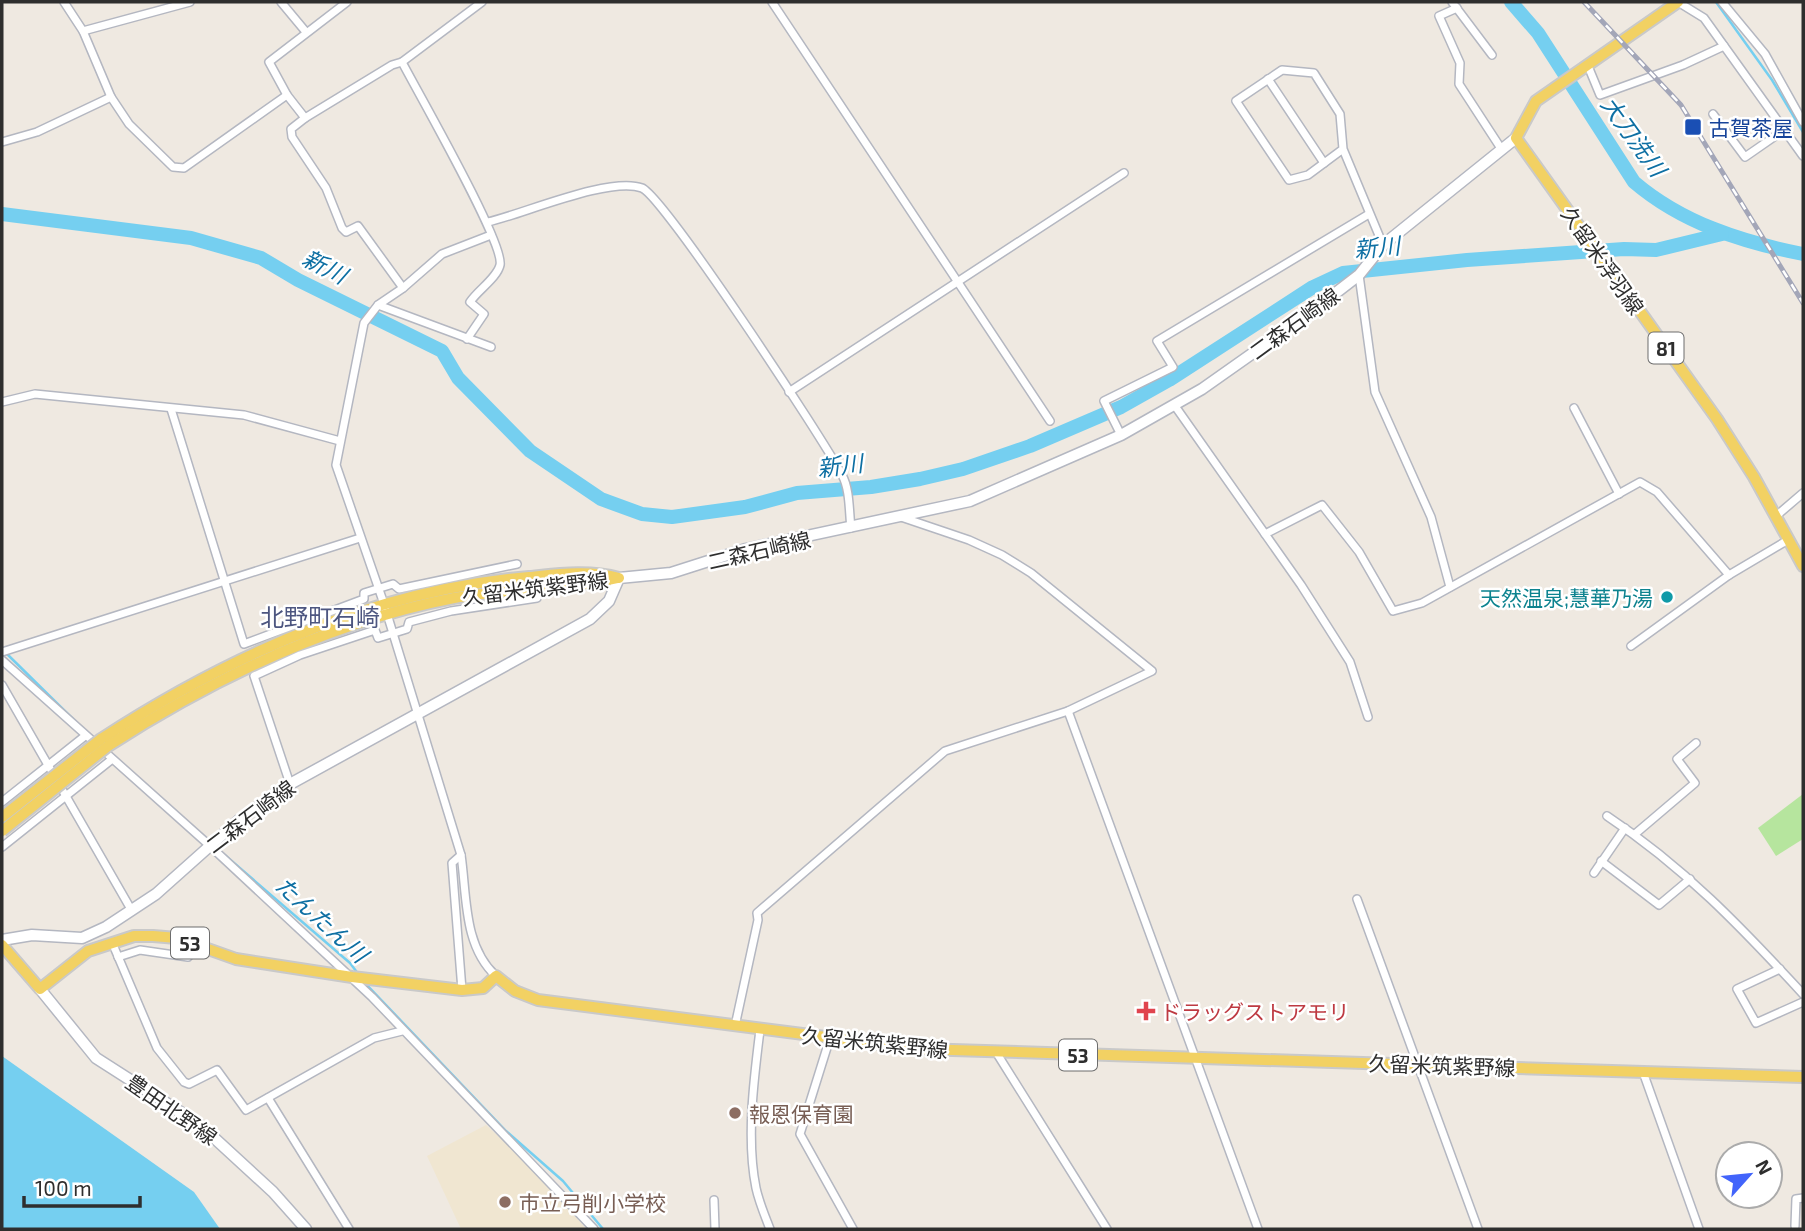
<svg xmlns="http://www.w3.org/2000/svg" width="1805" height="1231" font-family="'Exo 2','Noto Sans JP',sans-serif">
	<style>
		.education { fill: #f0e6d1 }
		.green { fill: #b6e59e }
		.water { fill: #75cff0 }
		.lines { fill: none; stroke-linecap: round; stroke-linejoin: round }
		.stream { stroke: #75cff0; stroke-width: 2.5 }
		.river { stroke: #75cff0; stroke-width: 14 }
		.street-casing { stroke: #b4b7c1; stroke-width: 10 }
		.secondary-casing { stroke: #b4b7c1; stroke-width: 13 }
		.primary-casing { stroke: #c9c9c9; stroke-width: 14 }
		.street { stroke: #fff; stroke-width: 7 }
		.secondary { stroke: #fff; stroke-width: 10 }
		.primary { stroke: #f2d163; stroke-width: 10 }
		.rail-casing { stroke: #a3a6b8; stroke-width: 5 }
		.rail { stroke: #fff; stroke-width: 2.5; stroke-dasharray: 8; stroke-linecap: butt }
		.primary-bridge-casing { stroke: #c9c9c9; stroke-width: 14; stroke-linecap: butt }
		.primary-bridge { stroke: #f2d163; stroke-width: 10 }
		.transit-dot { fill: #1a4fb4; stroke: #fff; stroke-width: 2.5 }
		.culture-dot { fill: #0f9aa8; stroke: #fff; stroke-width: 2.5 }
		.health-dot { fill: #e0444e; stroke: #fff; stroke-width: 2.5 }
		.education-dot { fill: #8d6e63; stroke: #fff; stroke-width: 2.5 }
		.labels { text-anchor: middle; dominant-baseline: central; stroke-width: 5; stroke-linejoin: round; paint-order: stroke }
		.shield { fill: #fff; stroke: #6d6d6d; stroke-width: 2 }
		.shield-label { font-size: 19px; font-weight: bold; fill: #2e2e2e }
		.transit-label { font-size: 21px; fill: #164399; stroke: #fff; text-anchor: start }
		.street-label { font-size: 21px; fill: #2e2e2e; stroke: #fff }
		.culture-label { font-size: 21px; fill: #0d838f; stroke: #fff; text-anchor: end }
		.health-label { font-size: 21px; fill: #be3a42; stroke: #fff; text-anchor: start }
		.education-label { font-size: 21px; fill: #785e54; stroke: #fff; text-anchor: start }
		.water-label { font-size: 23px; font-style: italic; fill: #0d6fa3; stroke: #fff }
		.quarter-label { font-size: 24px; fill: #4d5680; stroke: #fff }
	</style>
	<rect width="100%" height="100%" fill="#efe9e1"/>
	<!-- education -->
	<polygon class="education" points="486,1125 539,1174 586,1229 461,1229 427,1156"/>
	<!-- green -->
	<polygon class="green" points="1803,794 1803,839 1776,856 1758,828"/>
	<!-- water -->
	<polygon class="water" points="2,1056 194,1192 220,1229 2,1229"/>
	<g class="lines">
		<!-- stream -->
		<g class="stream">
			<polyline points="1716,2 1772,80 1803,132"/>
			<polyline points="7,654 77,723"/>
			<polyline points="220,851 350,963 359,975"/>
			<polyline points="365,983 506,1131 563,1181 603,1229"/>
		</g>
		<!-- river -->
		<g class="river">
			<path d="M1511,2L1538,33L1634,182C1682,223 1742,242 1803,254"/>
			<polyline points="2,214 191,238 261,258 298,280 442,351 458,378 530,451 601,499 642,514 672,517 745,507 797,493 871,487 920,479 963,469 1030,446 1121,407 1169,380 1313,287 1343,273 1467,260 1624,249 1656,250 1722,234"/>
		</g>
		<defs>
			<g id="street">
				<polyline points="64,2 83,31 111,97 129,124 173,167 184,168 287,95"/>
				<polyline points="281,2 306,32"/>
				<polyline points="347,2 269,62 287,95 305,118 392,65 402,62 482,2"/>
				<polyline points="772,2 1050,421"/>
				<polyline points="1452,2 1492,55"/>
				<polyline points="1678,2 1704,18 1803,156"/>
				<polyline points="1722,2 1765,54 1803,122"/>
				<polyline points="1457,8 1439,16 1460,63 1459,84 1502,150"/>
				<polyline points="83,31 190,2"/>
				<path d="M402,62C417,91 505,244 500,265C497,278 478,290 470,302L484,314L467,339"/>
				<polyline points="1588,66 1600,95 1683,65 1724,46"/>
				<polyline points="1268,79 1324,163"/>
				<polyline points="1713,114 1745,157 1784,130"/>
				<polyline points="305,118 291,129 292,137 326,188 342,228 346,232 358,226 403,288"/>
				<polyline points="2,142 37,132 111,97"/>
				<polyline points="1343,149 1308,175 1289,180 1236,101 1282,70 1314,73 1340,114 1343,149 1383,245"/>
				<path d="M488,222C523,214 610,176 642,188C664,197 824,440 842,475C850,489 849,512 851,528"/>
				<polyline points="1359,275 1375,392 1431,517 1450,587"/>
				<polyline points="378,305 491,347"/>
				<polyline points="789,392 1124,173"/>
				<polyline points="2,402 35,394 244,415 340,441"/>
				<polyline points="1175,406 1301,585 1350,662 1368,717"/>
				<polyline points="1574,408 1619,494"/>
				<polyline points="171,409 244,644 364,599 364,593 393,584 399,589 517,564"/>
				<polyline points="1121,435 1104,401 1173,367 1157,341 1369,214"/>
				<polyline points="1775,517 1803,493"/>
				<polyline points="1265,534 1322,505 1359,552 1393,611 1422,603 1640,482 1657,492 1729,575"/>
				<polyline points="1631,646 1729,575 1788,540"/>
				<polyline points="2,652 360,538"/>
				<polyline points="2,660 209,845 372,997 594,1229"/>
				<polyline points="2,685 132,911"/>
				<polyline points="1068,711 1258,1229"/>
				<polyline points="290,784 254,676 300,655 375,630 378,638 407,629 409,622 451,611 537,598"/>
				<polyline points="2,802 85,736"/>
				<path d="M1607,816C1684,867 1741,927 1803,994"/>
				<polyline points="1635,834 1695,783 1677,759 1696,743"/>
				<polyline points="2,847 111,760"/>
				<path d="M461,855C467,895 463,946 496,976"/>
				<polyline points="1601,861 1659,905 1690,879"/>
				<polyline points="1594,873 1625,828"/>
				<polyline points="1357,899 1478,1229"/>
				<polyline points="114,947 157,1048 184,1082 189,1084 217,1070 246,1110 374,1038 402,1031"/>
				<polyline points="118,957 140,950 188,957 197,946"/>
				<polyline points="1780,969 1737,989 1756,1023 1803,1002"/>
				<polyline points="462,990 452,863 461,855 384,604 336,465 364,323 378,305 403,288 442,254 491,235"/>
				<polyline points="735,1026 758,920 757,913 945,751 1068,711 1152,671 1031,573 1002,555 969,540 901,517"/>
				<path d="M760,1030C754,1078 746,1139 756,1188C759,1202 765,1216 770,1229"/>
				<polyline points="830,1038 800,1134 853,1229"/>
				<polyline points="996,1052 1107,1229"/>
				<polyline points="1643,1072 1699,1229"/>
				<polyline points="268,1098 349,1229"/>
				<polyline points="714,1200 715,1229"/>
				<polyline points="1795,1226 1796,1199 1803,1198"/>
			</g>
			<g id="secondary">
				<polyline points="2,940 32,935 82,938 106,927 156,894 239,820 290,784 590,619 609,601 619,578 671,573 746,549 970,501 1121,435 1202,389 1307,315 1359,275 1383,245 1516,138"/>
				<polyline points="40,989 96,1058 199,1124 273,1192 306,1229"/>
			</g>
			<g id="primary">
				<polyline points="1678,2 1536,101 1516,138 1717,419 1754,477 1803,566"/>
				<path d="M101,739C230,655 374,590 529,577C559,574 590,570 619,578"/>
				<path d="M108,746C214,678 329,622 454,598C508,588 564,590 617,578"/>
				<polyline points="2,945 40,989 88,951 134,936 153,936 177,938 236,959 352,977 462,990 483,988 496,976 515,991 538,1000 920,1049 1803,1077"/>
			</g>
		</defs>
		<!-- street casing -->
		<use href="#street" class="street-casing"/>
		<!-- secondary casing -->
		<use href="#secondary" class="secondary-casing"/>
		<!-- primary casing -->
		<use href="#primary" class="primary-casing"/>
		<!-- street -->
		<use href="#street" class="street"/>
		<!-- secondary -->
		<use href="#secondary" class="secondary"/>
		<!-- primary -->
		<use href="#primary" class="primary"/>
		<defs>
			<polyline id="rail" points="1584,2 1681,105 1803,303"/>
		</defs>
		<!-- rail casing -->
		<use href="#rail" class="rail-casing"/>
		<!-- rail -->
		<use href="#rail" class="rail"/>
		<defs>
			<g id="primary-bridge">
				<polyline points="2,817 101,739"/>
				<polyline points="2,831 108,746"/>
			</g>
		</defs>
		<!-- primary-bridge casing -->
		<use href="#primary-bridge" class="primary-bridge-casing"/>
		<!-- primary-bridge -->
		<use href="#primary-bridge" class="primary-bridge"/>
	</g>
	<!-- markers -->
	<rect class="transit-dot" x="1684" y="118" width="18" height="18" rx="3.5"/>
	<circle class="culture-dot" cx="1667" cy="597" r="7"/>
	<path class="health-dot" d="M1142.5 1000.5h7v7h7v7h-7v7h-7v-7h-7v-7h7z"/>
	<g class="education-dot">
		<circle cx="735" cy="1113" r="7"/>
		<circle cx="505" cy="1202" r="7"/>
	</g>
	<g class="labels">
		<!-- shield labels -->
		<g class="shield">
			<rect x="1648.5" y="332.5" width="35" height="31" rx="5"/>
			<rect x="171" y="927.5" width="38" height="31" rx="5"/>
			<rect x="1059" y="1039.5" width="38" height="31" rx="5"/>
		</g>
		<g class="shield-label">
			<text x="1666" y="348">81</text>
			<text x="190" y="943">53</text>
			<text x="1078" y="1055">53</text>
		</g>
		<!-- transit labels -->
		<g class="transit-label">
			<text x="1709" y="127">古賀茶屋</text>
		</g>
		<!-- street labels -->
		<g class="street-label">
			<text transform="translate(1603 260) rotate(55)">久留米浮羽線</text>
			<text transform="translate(1294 323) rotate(-36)">二森石崎線</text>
			<text transform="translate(759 550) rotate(-13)">二森石崎線</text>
			<text transform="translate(535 588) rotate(-7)">久留米筑紫野線</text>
			<text transform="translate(250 816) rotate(-37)">二森石崎線</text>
			<text transform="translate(875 1042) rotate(6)">久留米筑紫野線</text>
			<text transform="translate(1442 1065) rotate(2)">久留米筑紫野線</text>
			<text transform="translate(172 1109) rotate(35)">豊田北野線</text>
		</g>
		<!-- culture labels -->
		<g class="culture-label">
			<text x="1653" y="597">天然温泉;慧華乃湯</text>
		</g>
		<!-- health labels -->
		<g class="health-label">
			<text x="1160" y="1011">ドラッグストアモリ</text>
		</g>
		<!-- education labels -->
		<g class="education-label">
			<text x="749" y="1113">報恩保育園</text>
			<text x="519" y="1202">市立弓削小学校</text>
		</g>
		<!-- water labels -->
		<g class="water-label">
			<text transform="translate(1634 136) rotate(54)">大刀洗川</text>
			<text transform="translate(1377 247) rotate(-6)">新川</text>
			<text transform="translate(325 266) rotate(27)">新川</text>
			<text transform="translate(840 465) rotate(-7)">新川</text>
			<text transform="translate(322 919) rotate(42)">たんたん川</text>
		</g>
		<!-- quarter labels -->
		<g class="quarter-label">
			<text x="320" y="616">北野町石崎</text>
		</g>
	</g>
	<!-- border -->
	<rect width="1805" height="1231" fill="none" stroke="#2e2e2e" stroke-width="7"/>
	<!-- north arrow -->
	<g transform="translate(1749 1175) rotate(63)"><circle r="33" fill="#ffffff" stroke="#ababab" stroke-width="2"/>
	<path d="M0-5L12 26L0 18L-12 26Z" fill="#4264fb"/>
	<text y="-10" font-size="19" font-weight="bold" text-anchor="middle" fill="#2e2e2e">N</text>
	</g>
	<!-- scale -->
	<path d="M24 1196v10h116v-10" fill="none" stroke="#2e2e2e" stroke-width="3.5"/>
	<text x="35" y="1196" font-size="21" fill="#2e2e2e" stroke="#ffffff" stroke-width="5" paint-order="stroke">100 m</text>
</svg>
